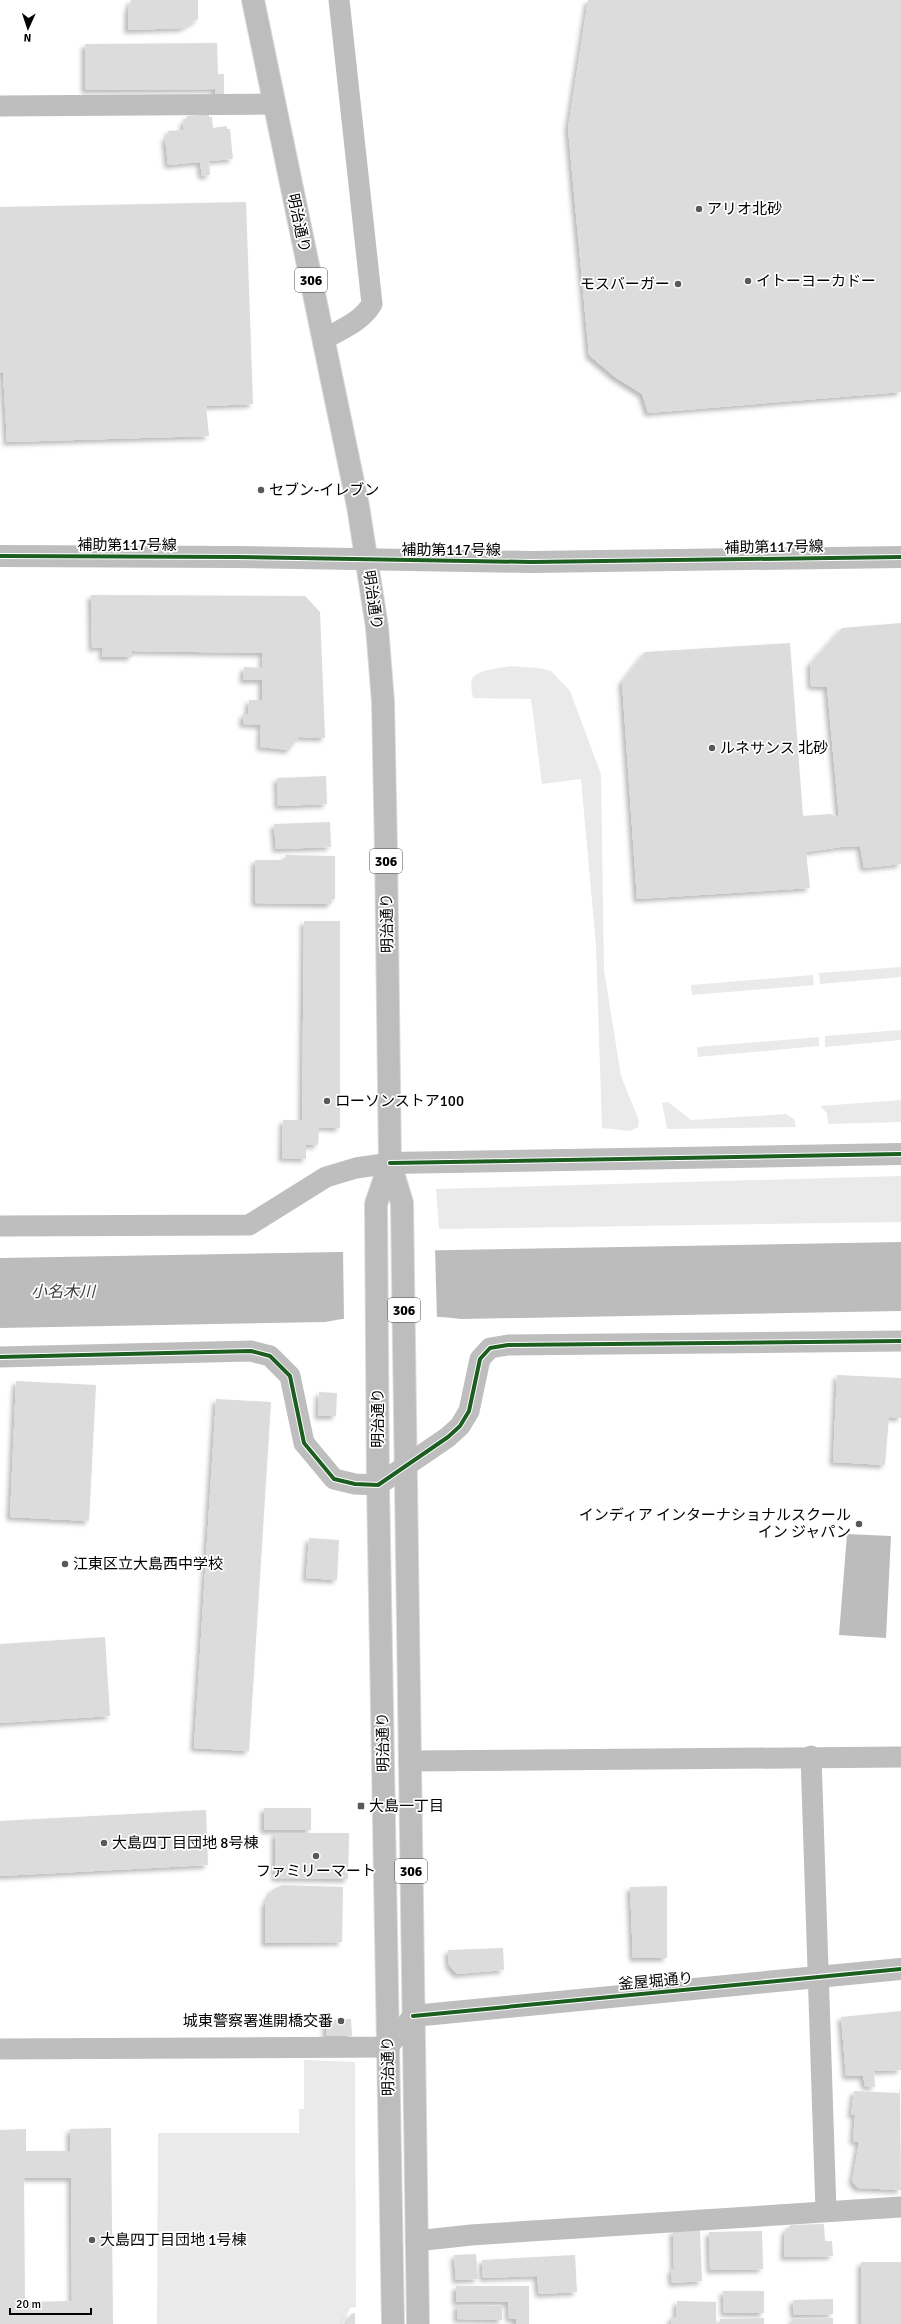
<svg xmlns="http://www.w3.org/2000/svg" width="901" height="2324" font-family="Signika,'Noto Sans JP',sans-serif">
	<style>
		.green { fill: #eaeaea }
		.water { fill: #bcbcbc }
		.pier { fill: #fff }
		.building { fill: #dcdcdc; fill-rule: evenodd; filter: url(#shadow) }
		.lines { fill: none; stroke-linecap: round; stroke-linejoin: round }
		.primary-casing { stroke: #dbdbdb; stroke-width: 24 }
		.minor { stroke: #bebebe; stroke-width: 21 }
		.tertiary { stroke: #bebebe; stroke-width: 22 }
		.primary { stroke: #bdbdbd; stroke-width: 22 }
		.cycleway-casing { stroke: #fff; stroke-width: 6 }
		.cycleway { stroke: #1b5e20; stroke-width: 4 }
		.poi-dot { fill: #595959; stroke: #fff; stroke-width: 1.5 }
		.labels { text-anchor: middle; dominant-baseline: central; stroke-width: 3.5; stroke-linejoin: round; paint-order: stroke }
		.shield { fill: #fff; stroke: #4c4c4c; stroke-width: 1 }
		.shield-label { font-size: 14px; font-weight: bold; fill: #000 }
		.poi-label { font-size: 15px; fill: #000; stroke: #fff; text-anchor: start }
		.street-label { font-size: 15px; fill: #000; stroke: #fff }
		.water-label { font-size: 16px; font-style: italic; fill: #404040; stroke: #fff }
	</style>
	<defs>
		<filter id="shadow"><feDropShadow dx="-3.5" dy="3.5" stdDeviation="2" flood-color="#0004"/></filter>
	</defs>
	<rect width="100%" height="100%" fill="#fff"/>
	<!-- green -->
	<g class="green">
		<path d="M510,666L539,668L551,671L570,691L601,774L604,970L621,1076L639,1121L638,1127L630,1131L602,1128L596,945L581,779L542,784L531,699L473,698C472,692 470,684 472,679C475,670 502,668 510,666Z"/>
		<polygon points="901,967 901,977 820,984 819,973"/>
		<polygon points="813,975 814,985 692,995 691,985"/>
		<polygon points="901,1030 901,1040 825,1047 825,1036"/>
		<polygon points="819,1037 819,1046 698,1057 697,1047"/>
		<polygon points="901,1100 901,1122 828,1124 827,1113 820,1106"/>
		<polygon points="668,1102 691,1120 786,1114 794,1119 796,1127 667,1129 662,1103"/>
		<polygon points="901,1176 901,1222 439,1229 436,1189"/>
		<polygon points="304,2060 355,2062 356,2307 350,2308 342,2324 157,2324 158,2133 299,2133 299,2109 304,2109"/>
	</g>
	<!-- water -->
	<g class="water">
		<path d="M901,1242V1311L461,1319C421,1314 364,1314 325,1322L0,1328V1258Z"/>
		<polygon points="847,1534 891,1536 886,1638 839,1635"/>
	</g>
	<!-- pier -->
	<polygon class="pier" points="435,1248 437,1319 344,1320 343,1250"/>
	<!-- building -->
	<g class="building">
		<polygon points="131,0 198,0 198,19 183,28 128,30 128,10"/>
		<polygon points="588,0 901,0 901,392 648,413 642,394 615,377 589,355 568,128"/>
		<polygon points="217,43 218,74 224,74 224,95 215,95 215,89 85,90 85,44"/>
		<polygon points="209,114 209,117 212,117 213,128 227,126 227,129 230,129 233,159 209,161 210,175 202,176 200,162 168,165 165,137 169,137 168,131 184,130 183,121 187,121 187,116"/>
		<polygon points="246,202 253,404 206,406 209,436 7,442 3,372 0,373 0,207"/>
		<polygon points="91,595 305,596 320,612 325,738 299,737 289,750 260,747 261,725 243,724 243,714 248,714 249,700 262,700 262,680 243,680 244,667 262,668 263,653 132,651 132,657 102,657 103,647 92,648"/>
		<polygon points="901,623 901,864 864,868 860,846 841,847 806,852 810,888 637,899 622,682 645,652 790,643 803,816 830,814 839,817 827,687 811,686 810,664 842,628"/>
		<polygon points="326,776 327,804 278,806 277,778"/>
		<polygon points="330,822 331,847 276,849 274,824"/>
		<polygon points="286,855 335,856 335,899 331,900 331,904 255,903 255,860 286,860"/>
		<polygon points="304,921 340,921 340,1128 319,1127 318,1145 306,1145 306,1159 282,1158 283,1120 302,1120"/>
		<polygon points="837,1375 901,1378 901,1418 889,1417 885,1465 833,1462"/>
		<polygon points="16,1381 96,1385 89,1521 10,1517"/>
		<polygon points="319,1392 337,1393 336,1416 318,1416"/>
		<polygon points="216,1399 271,1402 249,1751 194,1748"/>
		<polygon points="309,1538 339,1540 337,1580 306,1578"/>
		<polygon points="105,1637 110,1716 0,1723 0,1644"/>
		<rect x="264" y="1808" width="47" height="22"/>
		<polygon points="206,1810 208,1865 0,1876 0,1821"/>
		<polygon points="275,1833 349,1833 348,1879 275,1878"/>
		<polygon points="282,1885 343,1887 342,1942 265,1943 265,1904 272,1890"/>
		<polygon points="667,1886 667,1958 633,1958 630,1887"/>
		<polygon points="503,1948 504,1970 457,1974 449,1965 448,1950"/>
		<polygon points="901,2011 901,2070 874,2071 875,2087 865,2086 863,2076 846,2076 841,2017"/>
		<polygon points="351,2019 352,2036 326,2036 326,2020"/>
		<polygon points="900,2085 901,2190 858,2188 852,2181 859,2142 853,2141 855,2115 851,2114 854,2091 899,2093"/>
		<path d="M111,2128L113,2324H0V2130L26,2129V2151H70V2129ZM24,2178H71L72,2301L25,2302Z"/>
		<polygon points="824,2224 825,2241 832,2241 833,2256 784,2257 785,2231 791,2225"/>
		<polygon points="700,2230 702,2281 672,2283 671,2270 674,2269 673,2231"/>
		<polygon points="762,2231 763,2269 710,2270 709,2232"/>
		<polygon points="476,2254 478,2279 456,2280 454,2255"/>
		<polygon points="575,2255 577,2292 539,2294 537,2276 483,2278 482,2260"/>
		<rect x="861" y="2262" width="40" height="62"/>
		<polygon points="456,2286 529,2286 529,2324 516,2324 516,2319 509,2319 508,2302 456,2302"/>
		<polygon points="723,2291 764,2291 764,2313 724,2313"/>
		<polygon points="833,2299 833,2314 794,2315 793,2300"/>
		<polygon points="677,2301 716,2302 716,2324 671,2324 671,2317 676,2317"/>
		<polygon points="457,2305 502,2306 502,2320 457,2319"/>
		<polygon points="355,2313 355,2324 346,2324 351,2314"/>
		<polygon points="764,2318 764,2324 720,2324 720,2319"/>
		<polygon points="833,2318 833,2324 792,2324 792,2319"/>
	</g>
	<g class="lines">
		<defs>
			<g id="primary">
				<polyline points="253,0 358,506 377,627 383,702 386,851 390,1163 402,1203 418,2324"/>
				<polyline points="390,1163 376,1204 378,1485 393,2324"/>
			</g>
		</defs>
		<!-- primary casing -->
		<use href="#primary" class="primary-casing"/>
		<!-- minor -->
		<g class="minor">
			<polyline points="0,106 274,104"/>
			<path d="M324,339C342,329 361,322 372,304L339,0"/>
			<polyline points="0,1226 249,1225 326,1177 356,1168 390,1163"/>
			<polyline points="0,1357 251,1351 270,1356 290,1376 304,1443 334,1479 355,1484 378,1485 448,1437 460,1426 469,1411 480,1359 490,1348 508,1345 901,1341"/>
			<polyline points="811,1756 826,2211"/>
			<polyline points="409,1761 901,1757"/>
			<polyline points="0,2049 388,2047 413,2016"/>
			<polyline points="416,2241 471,2235 901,2207"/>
		</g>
		<!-- tertiary -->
		<g class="tertiary">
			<polyline points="0,556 237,557 532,562 901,557"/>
			<polyline points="390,1163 901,1154"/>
			<polyline points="413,2016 901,1969"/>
		</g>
		<!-- primary -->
		<use href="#primary" class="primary"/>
		<defs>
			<g id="cycleway">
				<polyline points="0,556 237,557 532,562 901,557"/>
				<polyline points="390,1163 901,1154"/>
				<polyline points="0,1357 251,1351 270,1356 290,1376 304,1443 334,1479 355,1484 378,1485 448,1437 460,1426 469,1411 480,1359 490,1348 508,1345 901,1341"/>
				<polyline points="413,2016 901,1969"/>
			</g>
		</defs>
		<!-- cycleway casing -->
		<use href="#cycleway" class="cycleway-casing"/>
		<!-- cycleway -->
		<use href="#cycleway" class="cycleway"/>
	</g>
	<!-- markers -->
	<g class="poi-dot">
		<circle cx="699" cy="209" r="4"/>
		<circle cx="748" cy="281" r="4"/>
		<circle cx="678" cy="284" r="4"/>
		<circle cx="261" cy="490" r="4"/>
		<circle cx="712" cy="748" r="4"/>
		<circle cx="327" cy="1101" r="4"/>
		<circle cx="859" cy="1524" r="4"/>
		<circle cx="65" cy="1564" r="4"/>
		<rect x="357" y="1802" width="8" height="8" rx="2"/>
		<circle cx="104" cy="1843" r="4"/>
		<circle cx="316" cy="1856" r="4"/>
		<circle cx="341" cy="2021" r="4"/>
		<circle cx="92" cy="2240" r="4"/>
	</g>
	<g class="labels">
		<!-- shield labels -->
		<g class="shield">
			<rect x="295" y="268" width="32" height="24" rx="3"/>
			<rect x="370" y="849" width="32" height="24" rx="3"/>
			<rect x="388" y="1298" width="32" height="24" rx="3"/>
			<rect x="395" y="1859" width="32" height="24" rx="3"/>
		</g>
		<g class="shield-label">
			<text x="311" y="280">306</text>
			<text x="386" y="861">306</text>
			<text x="404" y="1310">306</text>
			<text x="411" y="1871">306</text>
		</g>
		<!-- poi labels -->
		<g class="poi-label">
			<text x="707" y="209">アリオ北砂</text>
			<text x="756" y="281">イトーヨーカドー</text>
			<text x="670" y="284" text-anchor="end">モスバーガー</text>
			<text x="269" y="490">セブン-イレブン</text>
			<text x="720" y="748">ルネサンス 北砂</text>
			<text x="335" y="1101">ローソンストア100</text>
			<text x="851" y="1515" text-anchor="end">インディア インターナショナルスクール<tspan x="851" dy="17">イン ジャパン</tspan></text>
			<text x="73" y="1564">江東区立大島西中学校</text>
			<text x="369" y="1806">大島一丁目</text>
			<text x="112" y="1843">大島四丁目団地 8号棟</text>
			<text x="316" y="1871" text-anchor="middle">ファミリーマート</text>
			<text x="333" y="2021" text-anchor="end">城東警察署進開橋交番</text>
			<text x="100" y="2240">大島四丁目団地 1号棟</text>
		</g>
		<!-- street labels -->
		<g class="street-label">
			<text transform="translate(299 223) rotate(78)">明治通り</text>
			<text x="127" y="545">補助第117号線</text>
			<text transform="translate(774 547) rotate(-1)">補助第117号線</text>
			<text x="451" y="550">補助第117号線</text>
			<text transform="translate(373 600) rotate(82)">明治通り</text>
			<text transform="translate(387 923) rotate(-91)">明治通り</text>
			<text transform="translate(378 1418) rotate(-90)">明治通り</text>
			<text transform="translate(383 1742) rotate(-91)">明治通り</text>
			<text transform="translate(656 1981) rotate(-5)">釜屋堀通り</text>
			<text transform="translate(388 2066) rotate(-91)">明治通り</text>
		</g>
		<!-- water labels -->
		<g class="water-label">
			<text x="63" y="1292">小名木川</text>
		</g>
	</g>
	<!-- north arrow -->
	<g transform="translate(28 28) rotate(183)" stroke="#ffffff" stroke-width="3" paint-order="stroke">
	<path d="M0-3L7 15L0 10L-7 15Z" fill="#000000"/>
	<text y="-6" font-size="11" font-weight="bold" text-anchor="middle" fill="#000000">N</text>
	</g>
	<!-- scale -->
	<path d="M10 2308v6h81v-6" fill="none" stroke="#000000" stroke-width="2"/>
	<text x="16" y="2308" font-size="12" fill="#000000" stroke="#ffffff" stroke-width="3" paint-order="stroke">20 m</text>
</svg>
